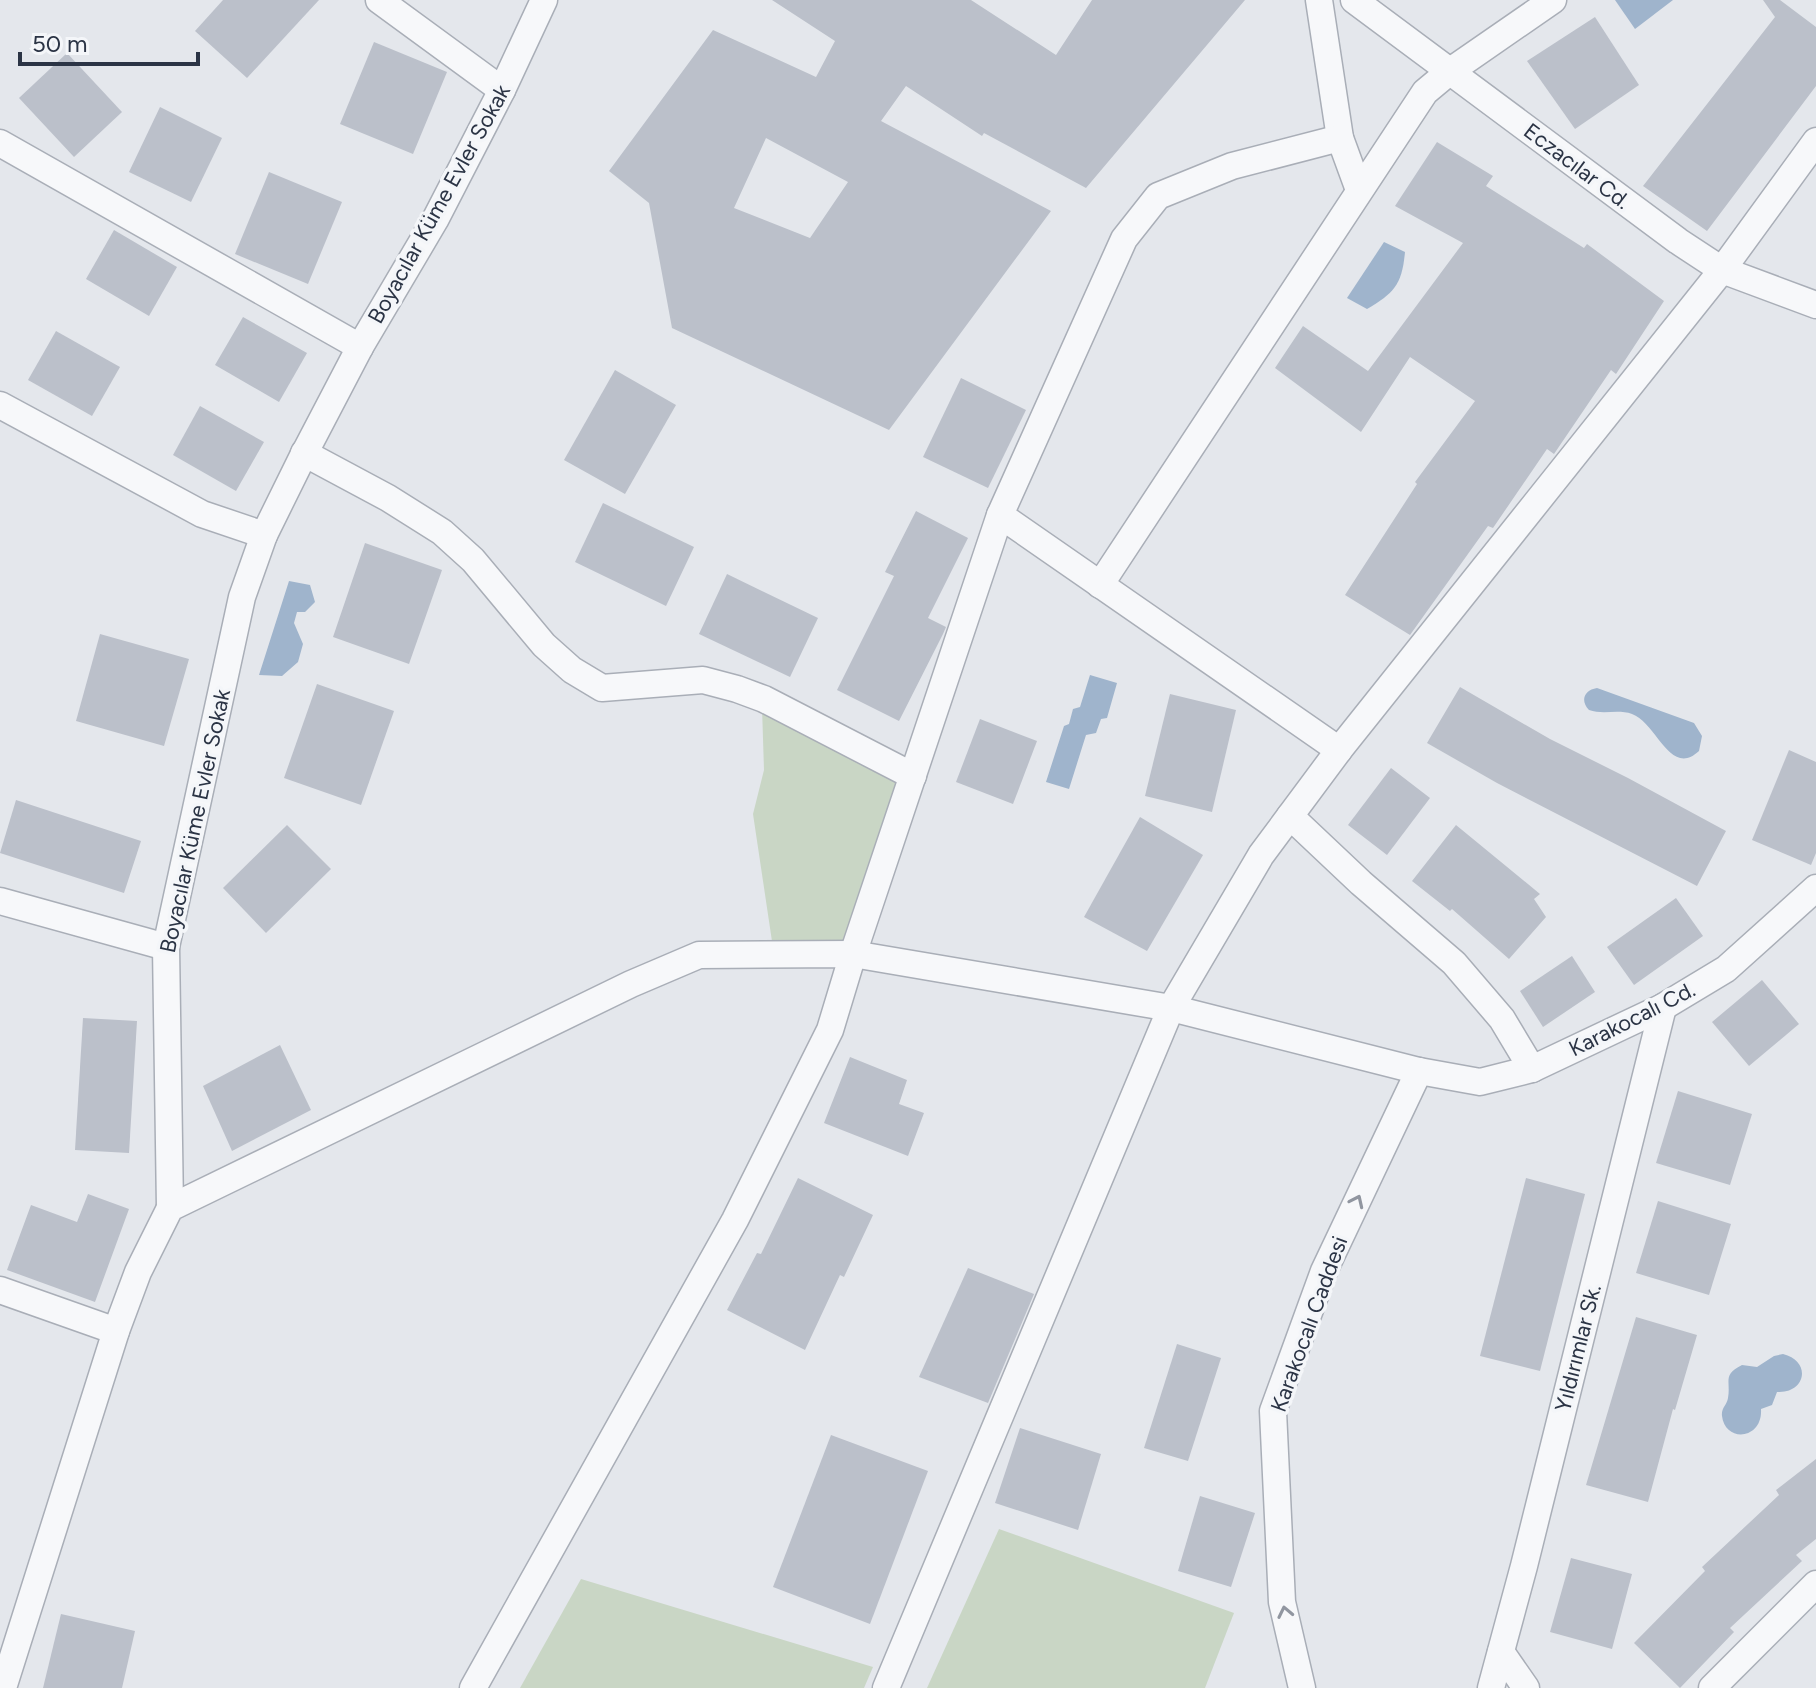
<svg xmlns="http://www.w3.org/2000/svg" width="1816" height="1688" font-family="Figtree,sans-serif">
	<style>
		.green { fill: #c9d6c5 }
		.water { fill: #9fb4cc }
		.building { fill: #bbc0ca; fill-rule: evenodd }
		.lines { fill: none; stroke-linecap: round; stroke-linejoin: round }
		.minor-casing { stroke: #a9aeb7; stroke-width: 29 }
		.minor { stroke: #f7f8fa; stroke-width: 26 }
		.oneway { stroke: #9196a0 }
		.labels { text-anchor: middle; dominant-baseline: central; stroke-width: 7; stroke-linejoin: round; paint-order: stroke }
		.street-label { font-size: 22px; fill: #2b3445; stroke: #f4f6f9 }
	</style>
	<rect width="100%" height="100%" fill="#e4e7ec"/>
	<!-- green -->
	<g class="green">
		<polygon points="762,707 905,780 849,948 773,948 753,814 764,770"/>
		<polygon points="999,1529 1234,1613 1205,1688 927,1688"/>
		<polygon points="581,1579 873,1667 864,1688 520,1688"/>
	</g>
	<!-- water -->
	<g class="water">
		<polygon points="1615,0 1673,0 1635,29"/>
		<path d="M1384,242L1405,252C1402,285 1394,293 1367,309L1347,298Z"/>
		<polygon points="289,581 310,585 315,602 305,612 297,612 294,623 303,644 298,662 282,676 259,675"/>
		<polygon points="1090,675 1117,683 1107,718 1101,719 1096,733 1086,735 1069,789 1046,782 1064,726 1069,724 1073,709 1080,707"/>
		<path d="M1597,688L1694,723L1702,736L1699,751C1670,778 1657,723 1632,714C1618,709 1603,715 1589,710C1580,701 1584,690 1597,688Z"/>
		<path d="M1783,1354C1812,1361 1806,1394 1777,1392L1772,1405L1761,1409C1763,1440 1725,1443 1722,1416C1721,1408 1727,1405 1728,1398C1731,1381 1722,1375 1742,1365L1757,1367L1774,1356Z"/>
	</g>
	<!-- building -->
	<g class="building">
		<polygon points="223,0 319,0 247,78 195,31"/>
		<path d="M772,0H971L1056,55L1092,0H1245L1086,188L984,133L982,136L906,86L881,121L1051,211L889,430L672,328L649,203L609,171L713,30L816,77L835,41ZM766,138L848,182L810,238L734,208Z"/>
		<polygon points="1763,0 1780,0 1816,27 1816,86 1707,231 1643,186 1775,17"/>
		<polygon points="1595,17 1639,85 1575,129 1527,61"/>
		<polygon points="374,42 447,72 413,154 340,124"/>
		<polygon points="67,53 122,112 74,157 19,98"/>
		<polygon points="160,107 222,138 191,202 129,172"/>
		<polygon points="1437,142 1493,176 1486,186 1584,248 1587,244 1664,301 1616,374 1611,370 1554,454 1547,449 1493,528 1488,526 1410,635 1345,595 1417,484 1415,482 1475,401 1410,357 1361,432 1275,368 1303,326 1368,371 1463,243 1395,206"/>
		<polygon points="269,172 342,202 308,284 235,254"/>
		<polygon points="114,230 177,267 149,316 86,279"/>
		<polygon points="243,317 307,353 279,402 215,365"/>
		<polygon points="56,331 120,367 92,416 28,380"/>
		<polygon points="615,370 676,405 625,494 564,460"/>
		<polygon points="961,378 1026,410 988,488 923,457"/>
		<polygon points="200,406 264,442 236,491 173,455"/>
		<polygon points="603,503 694,547 666,606 575,562"/>
		<polygon points="916,511 968,538 928,618 946,627 943,634 899,721 837,690 894,576 885,572"/>
		<polygon points="365,543 442,570 409,664 333,637"/>
		<polygon points="727,574 818,618 790,677 699,634"/>
		<polygon points="100,634 189,659 164,746 76,721"/>
		<polygon points="317,684 394,711 361,805 284,778"/>
		<polygon points="1460,687 1550,739 1628,778 1726,831 1697,886 1497,783 1427,743"/>
		<polygon points="1170,694 1236,710 1212,812 1145,796"/>
		<polygon points="980,719 1037,741 1013,804 956,782"/>
		<polygon points="1789,750 1816,762 1816,853 1811,865 1752,840"/>
		<polygon points="1391,768 1430,798 1387,855 1348,825"/>
		<polygon points="16,800 141,841 124,893 0,853"/>
		<polygon points="1140,817 1203,855 1147,951 1084,917"/>
		<polygon points="287,825 331,869 266,933 223,888"/>
		<polygon points="1456,825 1540,894 1534,899 1546,917 1509,959 1452,909 1450,911 1412,881"/>
		<polygon points="1676,898 1703,936 1634,985 1607,947"/>
		<polygon points="1572,956 1595,992 1543,1027 1520,991"/>
		<polygon points="1762,980 1799,1024 1749,1066 1712,1022"/>
		<polygon points="83,1018 137,1021 129,1153 75,1150"/>
		<polygon points="280,1045 311,1110 232,1151 203,1086"/>
		<polygon points="850,1057 907,1080 899,1104 924,1113 908,1156 824,1123"/>
		<polygon points="1678,1091 1752,1114 1730,1185 1656,1163"/>
		<polygon points="798,1178 873,1215 844,1277 840,1275 805,1350 727,1310 757,1253 761,1254"/>
		<polygon points="1526,1178 1585,1194 1540,1371 1480,1356"/>
		<polygon points="88,1194 129,1209 95,1302 7,1270 31,1205 77,1222"/>
		<polygon points="1658,1201 1731,1224 1709,1295 1636,1273"/>
		<polygon points="968,1268 1034,1294 988,1403 919,1377"/>
		<polygon points="1636,1317 1697,1335 1675,1410 1673,1409 1648,1502 1586,1485"/>
		<polygon points="1177,1344 1221,1358 1188,1461 1144,1448"/>
		<polygon points="1020,1428 1101,1454 1078,1530 995,1503"/>
		<polygon points="831,1435 928,1471 870,1624 773,1587"/>
		<polygon points="1816,1459 1816,1539 1796,1555 1802,1561 1730,1628 1734,1632 1680,1688 1634,1643 1705,1571 1702,1567 1779,1495 1776,1490"/>
		<polygon points="1200,1496 1255,1513 1231,1587 1178,1571"/>
		<polygon points="1571,1558 1632,1574 1612,1649 1550,1632"/>
		<polygon points="61,1614 135,1631 122,1688 43,1688"/>
	</g>
	<g class="lines">
		<defs>
			<g id="minor">
				<polyline points="379,0 502,90"/>
				<polyline points="1319,0 1340,138 1359,190"/>
				<polyline points="1354,0 1678,241 1722,270 1816,305"/>
				<polyline points="0,143 360,347"/>
				<polyline points="0,405 202,514 264,535"/>
				<polyline points="304,453 388,498 442,532 473,560 544,645 572,670 602,688 703,680 737,689 764,699 913,776"/>
				<polyline points="1000,515 1339,750"/>
				<polyline points="1100,585 1425,92 1449,72 1553,0"/>
				<polyline points="1290,816 1361,883 1454,963 1502,1019 1532,1069"/>
				<polyline points="0,901 166,947"/>
				<polyline points="170,1208 166,947 242,597 264,535 302,458 360,347 435,220 502,90 544,0"/>
				<polyline points="0,1290 116,1331"/>
				<polyline points="1501,1652 1526,1688"/>
				<polyline points="3,1688 116,1331 138,1272 170,1208 631,984 699,955 853,954 1171,1008 1419,1071 1480,1082 1532,1069 1663,1007 1726,969 1816,888"/>
				<polyline points="473,1688 735,1220 830,1030 853,954 1000,515 1124,239 1158,196 1232,166 1340,138"/>
				<polyline points="886,1688 1171,1008 1261,855 1339,750 1722,270 1816,141"/>
				<polyline points="1302,1688 1282,1602 1273,1411 1324,1271 1419,1071"/>
				<polyline points="1491,1688 1524,1566 1663,1007"/>
				<polyline points="1712,1688 1816,1584"/>
			</g>
		</defs>
		<!-- minor casing -->
		<use href="#minor" class="minor-casing"/>
		<!-- minor -->
		<use href="#minor" class="minor"/>
	</g>
	<!-- one-way arrows -->
	<defs><path id="oneway-chevron" d="M-2-3.5L2.5 0L-2 3.5" fill="none" stroke-width="1.6" stroke-linecap="round" stroke-linejoin="round" transform="scale(2)"/></defs>
	<g class="oneway">
		<use href="#oneway-chevron" transform="translate(1357 1201) rotate(-65)"/>
		<use href="#oneway-chevron" transform="translate(1285 1612) rotate(-102)"/>
	</g>
	<g class="labels">
		<!-- street labels -->
		<g class="street-label">
			<text transform="translate(1577 166) rotate(37)">Eczacılar Cd.</text>
			<text transform="translate(439 204) rotate(-61)">Boyacılar Küme Evler Sokak</text>
			<text transform="translate(195 821) rotate(-78)">Boyacılar Küme Evler Sokak</text>
			<text transform="translate(1632 1019) rotate(-27)">Karakocalı Cd.</text>
			<text transform="translate(1309 1324) rotate(-70)">Karakocalı Caddesi</text>
			<text transform="translate(1578 1348) rotate(-76)">Yıldırımlar Sk.</text>
		</g>
	</g>
	<!-- scale -->
	<path d="M20 52v12h178v-12" fill="none" stroke="#2b3445" stroke-width="4"/>
	<text x="32" y="52" font-size="24" fill="#2b3445" stroke="#f4f6f9" stroke-width="6" paint-order="stroke">50 m</text>
</svg>
